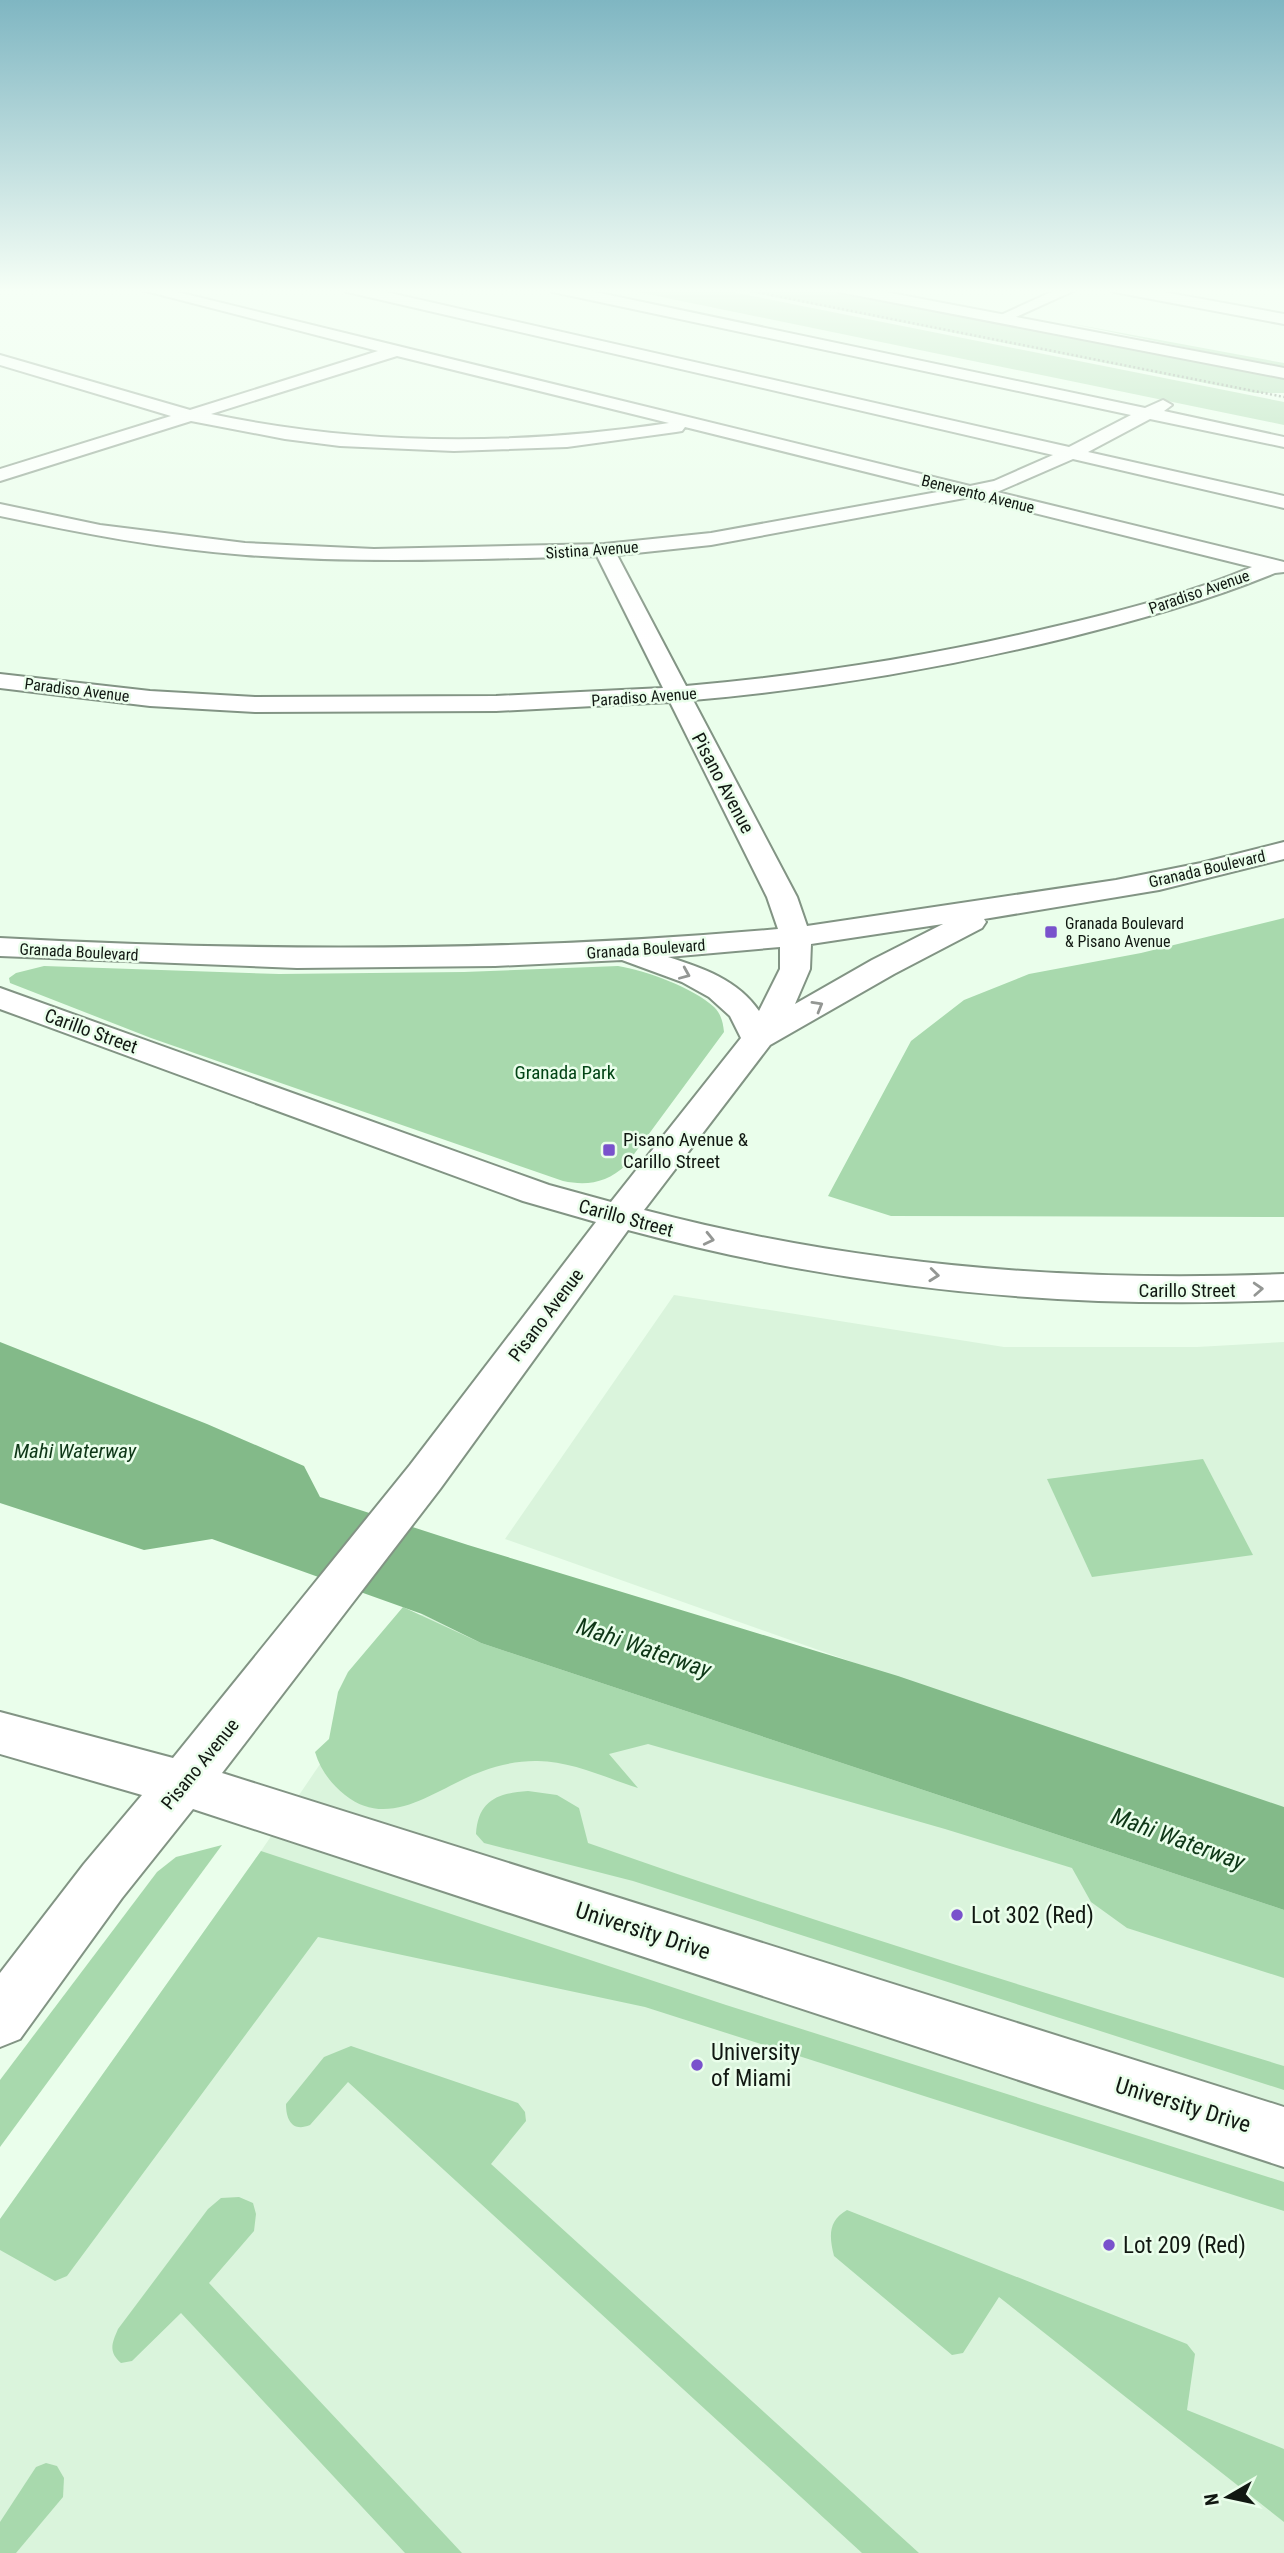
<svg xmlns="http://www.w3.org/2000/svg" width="1284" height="2553" font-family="'Roboto Condensed',sans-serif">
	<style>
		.built { fill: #daf4dc }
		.green { fill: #a8d9ad }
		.water { fill: #83ba89 }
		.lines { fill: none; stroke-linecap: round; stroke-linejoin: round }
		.minor-casing { stroke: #829484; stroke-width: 4 }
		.highway-casing { stroke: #829484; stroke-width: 4 }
		.minor { fill: #fff; fill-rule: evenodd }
		.highway { fill: #fff; fill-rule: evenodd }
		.rail { stroke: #79867a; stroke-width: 2.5; stroke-dasharray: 2 2.5; stroke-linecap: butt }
		.oneway { stroke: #949794 }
		.poi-dot { fill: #7952cc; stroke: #eafeeb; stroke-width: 2.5 }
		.labels { text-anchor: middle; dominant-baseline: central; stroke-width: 5; stroke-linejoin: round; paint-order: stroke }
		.far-street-label { font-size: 16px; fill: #111812; stroke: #eafeeb }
		.far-poi-label { font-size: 16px; fill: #111812; stroke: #eafeeb; text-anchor: start }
		.street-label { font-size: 19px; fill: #111812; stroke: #eafeeb }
		.park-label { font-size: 19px; fill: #024416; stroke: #eafeeb }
		.poi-label { font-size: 19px; fill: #111812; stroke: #eafeeb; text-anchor: start }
		.water-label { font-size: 21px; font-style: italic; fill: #0e3717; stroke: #eafeeb }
		.near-poi-label { font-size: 23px; fill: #111812; stroke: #eafeeb; text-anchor: start }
		.near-street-label { font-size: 23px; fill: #111812; stroke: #eafeeb }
		.near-water-label { font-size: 24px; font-style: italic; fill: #0e3717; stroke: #eafeeb }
	</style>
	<rect width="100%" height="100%" fill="#eafeeb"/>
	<!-- built -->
	<g class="built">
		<polygon points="674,1295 1004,1347 1197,1347 1284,1342 1284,1815 505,1539"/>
		<polygon points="422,1614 481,1643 1284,1910 1284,2553 0,2553 0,2219 261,1851"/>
	</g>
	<!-- green -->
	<g class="green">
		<polygon points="618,288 712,288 1284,402 1284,425"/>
		<polygon points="729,288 816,288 1284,378 1284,393 1255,393"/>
		<polygon points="1068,323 1284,363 1284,368"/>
		<polygon points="1284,918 1284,1217 891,1216 828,1196 911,1041 964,1000 1029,974 1141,953"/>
		<path d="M44,966L279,974L464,972L618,966C645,970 694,988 714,1007C721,1014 723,1022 724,1032L626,1165C607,1183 587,1186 563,1181L151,1038L10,983L9,978L16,973Z"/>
		<polygon points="1203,1459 1253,1555 1092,1577 1047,1479"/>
		<path d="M403,1607L481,1643L1284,1910V1978L1127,1928L1091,1902L1072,1868L945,1829L648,1744L609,1754L638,1788C606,1778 569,1760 535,1761C518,1761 498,1765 483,1771C439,1786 391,1832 345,1795C330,1783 320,1769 315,1752L329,1739L338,1692L348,1672Z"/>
		<path d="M528,1791L557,1795L579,1808L588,1843C818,1924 1051,1995 1284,2066V2090L633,1881L484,1843L476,1834C478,1800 498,1793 528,1791Z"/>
		<polygon points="222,1845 0,2147 0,2080 157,1872 176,1857"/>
		<polygon points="261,1851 726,2005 1284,2182 1284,2211 645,2007 318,1937 67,2276 55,2281 0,2250 0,2219"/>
		<path d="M351,2046L518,2103L525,2112L526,2121L491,2164L919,2553H862L348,2082L310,2125C293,2132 286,2121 286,2104L324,2057Z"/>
		<path d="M239,2197L253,2203L256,2214L254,2231L209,2283L462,2553H405L181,2313L132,2361L121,2363C108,2352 112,2343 118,2329L208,2209L221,2198Z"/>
		<path d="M847,2210L1187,2344L1195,2354L1187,2410L1284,2449V2522L999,2297L963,2353L952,2355L834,2256C829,2236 828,2221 847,2210Z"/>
		<polygon points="46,2463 57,2466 64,2478 63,2497 16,2553 0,2553 0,2522 36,2467"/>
	</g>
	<!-- water -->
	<polygon class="water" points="0,1342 207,1424 304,1466 320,1497 468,1545 898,1676 1284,1807 1284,1910 481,1643 422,1614 212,1539 144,1550 0,1503"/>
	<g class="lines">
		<defs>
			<g id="minor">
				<path d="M134,288H161L970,486L994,481L1053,455L347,292L340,288H368L1069,447L1131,415L553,292L546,288H576L1145,408L1163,400L1172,405L1164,411L1284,437V447L1150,419L1088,452L1284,496V508L1073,459L997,492L1284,562V572L1275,573C1207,601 1137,620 1066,638C944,668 819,689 693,700L797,897L807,926L1116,880L1201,863L1284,842V859L1159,890L984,919L986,922L982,928L894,974L770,1045L644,1210C853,1265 1068,1283 1284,1274V1300C1062,1310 843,1288 628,1230L440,1489L222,1773L1284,2107V2167L193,1809L122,1898L20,2039L0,2047V1973L84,1864L142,1795L0,1754V1712L173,1758L410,1465L596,1222L523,1201L0,1009V988L549,1185L611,1202L741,1038L730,1016L709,997L682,982L622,960L495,966L297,968L0,956V938C260,952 519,952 778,929L767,897L670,702L496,711L255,712L150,706L0,688V674L150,691L255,697L496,696L663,688L597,556C480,559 363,564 246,555C163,549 81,533 0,516V504L100,525L245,543L374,549L604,544L711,533L943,491L685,427L682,431L676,432L567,447L454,451L340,446L285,439L191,421L0,481V469L171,416L0,365V355L190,410L378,351ZM397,356L669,423C516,446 362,446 211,414ZM970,497L1252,567C1188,594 1121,611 1053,627C932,656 810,675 686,686L617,555L711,545ZM943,924L872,960L795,1004L810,969L811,944ZM780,947V969L759,1011C738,980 703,968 668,957Z"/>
				<polygon points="1060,288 1080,288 1005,322 995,322 992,319"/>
				<polygon points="1107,288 1141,288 1284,314 1284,324 1114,292"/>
			</g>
			<polygon id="highway" points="832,288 864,288 1284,368 1284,378 839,292"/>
		</defs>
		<!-- minor casing -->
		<use href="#minor" class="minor-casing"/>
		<!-- highway casing -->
		<use href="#highway" class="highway-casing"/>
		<!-- minor -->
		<use href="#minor" class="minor"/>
		<!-- highway -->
		<use href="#highway" class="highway"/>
		<!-- rail -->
		<polyline class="rail" points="736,288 1284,397"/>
	</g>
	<!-- one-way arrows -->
	<defs><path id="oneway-chevron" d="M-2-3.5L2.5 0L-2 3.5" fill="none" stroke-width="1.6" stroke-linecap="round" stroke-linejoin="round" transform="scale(1.75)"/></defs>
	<g class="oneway">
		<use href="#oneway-chevron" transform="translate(685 974) rotate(23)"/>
		<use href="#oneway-chevron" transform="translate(818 1006) rotate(-30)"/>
		<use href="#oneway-chevron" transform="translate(709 1239) rotate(13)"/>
		<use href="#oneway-chevron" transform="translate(934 1275) rotate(6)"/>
		<use href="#oneway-chevron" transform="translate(1258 1289) rotate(-3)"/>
	</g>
	<!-- sky -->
	<linearGradient id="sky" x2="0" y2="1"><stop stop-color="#7fb6c2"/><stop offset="0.45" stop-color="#f6fff6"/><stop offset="1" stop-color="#f6fff6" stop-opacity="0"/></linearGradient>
	<rect width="1284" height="646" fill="url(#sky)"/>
	<!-- markers -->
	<g class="poi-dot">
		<rect x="1044" y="925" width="14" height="14" rx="3.5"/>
		<rect x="602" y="1143" width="14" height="14" rx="3.5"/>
		<circle cx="957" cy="1915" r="7"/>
		<circle cx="697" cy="2065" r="7"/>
		<circle cx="1109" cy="2245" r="7"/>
	</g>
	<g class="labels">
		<!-- far-street labels -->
		<g class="far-street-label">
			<text transform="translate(978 494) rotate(14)">Benevento Avenue</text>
			<text transform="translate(592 550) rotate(-4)">Sistina Avenue</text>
			<text transform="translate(1199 592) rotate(-19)">Paradiso Avenue</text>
			<text transform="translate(77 690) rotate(7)">Paradiso Avenue</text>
			<text transform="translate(644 697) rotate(-4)">Paradiso Avenue</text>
			<text transform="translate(1207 869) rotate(-13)">Granada Boulevard</text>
			<text transform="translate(646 949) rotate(-4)">Granada Boulevard</text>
			<text transform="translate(79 952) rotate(3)">Granada Boulevard</text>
		</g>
		<!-- far-poi labels -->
		<g class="far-poi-label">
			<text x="1065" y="923">Granada Boulevard<tspan x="1065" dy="18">&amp; Pisano Avenue</tspan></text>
		</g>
		<!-- street labels -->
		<g class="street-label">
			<text transform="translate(723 783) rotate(62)">Pisano Avenue</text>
			<text transform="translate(91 1031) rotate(20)">Carillo Street</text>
			<text transform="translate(626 1218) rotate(15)">Carillo Street</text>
			<text x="1187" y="1290">Carillo Street</text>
			<text transform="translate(546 1315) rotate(-53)">Pisano Avenue</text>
			<text transform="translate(200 1764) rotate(-51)">Pisano Avenue</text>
		</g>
		<!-- park labels -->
		<g class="park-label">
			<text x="565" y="1072">Granada Park</text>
		</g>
		<!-- poi labels -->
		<g class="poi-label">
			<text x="623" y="1139">Pisano Avenue &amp;<tspan x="623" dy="22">Carillo Street</tspan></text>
		</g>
		<!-- water labels -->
		<g class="water-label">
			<text x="75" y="1451">Mahi Waterway</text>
		</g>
		<!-- near-poi labels -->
		<g class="near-poi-label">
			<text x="971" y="1915">Lot 302 (Red)</text>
			<text x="711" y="2052">University<tspan x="711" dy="26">of Miami</tspan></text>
			<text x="1123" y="2245">Lot 209 (Red)</text>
		</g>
		<!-- near-street labels -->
		<g class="near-street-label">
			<text transform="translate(643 1931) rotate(18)">University Drive</text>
			<text transform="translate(1183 2105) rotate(17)">University Drive</text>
		</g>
		<!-- near-water labels -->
		<g class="near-water-label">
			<text transform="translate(644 1648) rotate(19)">Mahi Waterway</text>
			<text transform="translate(1178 1839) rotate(20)">Mahi Waterway</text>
		</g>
	</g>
	<!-- north arrow -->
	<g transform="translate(1228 2497) rotate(261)" stroke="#eafeeb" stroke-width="5" paint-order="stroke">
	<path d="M0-5L12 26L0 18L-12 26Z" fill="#111812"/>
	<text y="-10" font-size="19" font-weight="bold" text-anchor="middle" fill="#111812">N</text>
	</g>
</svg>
